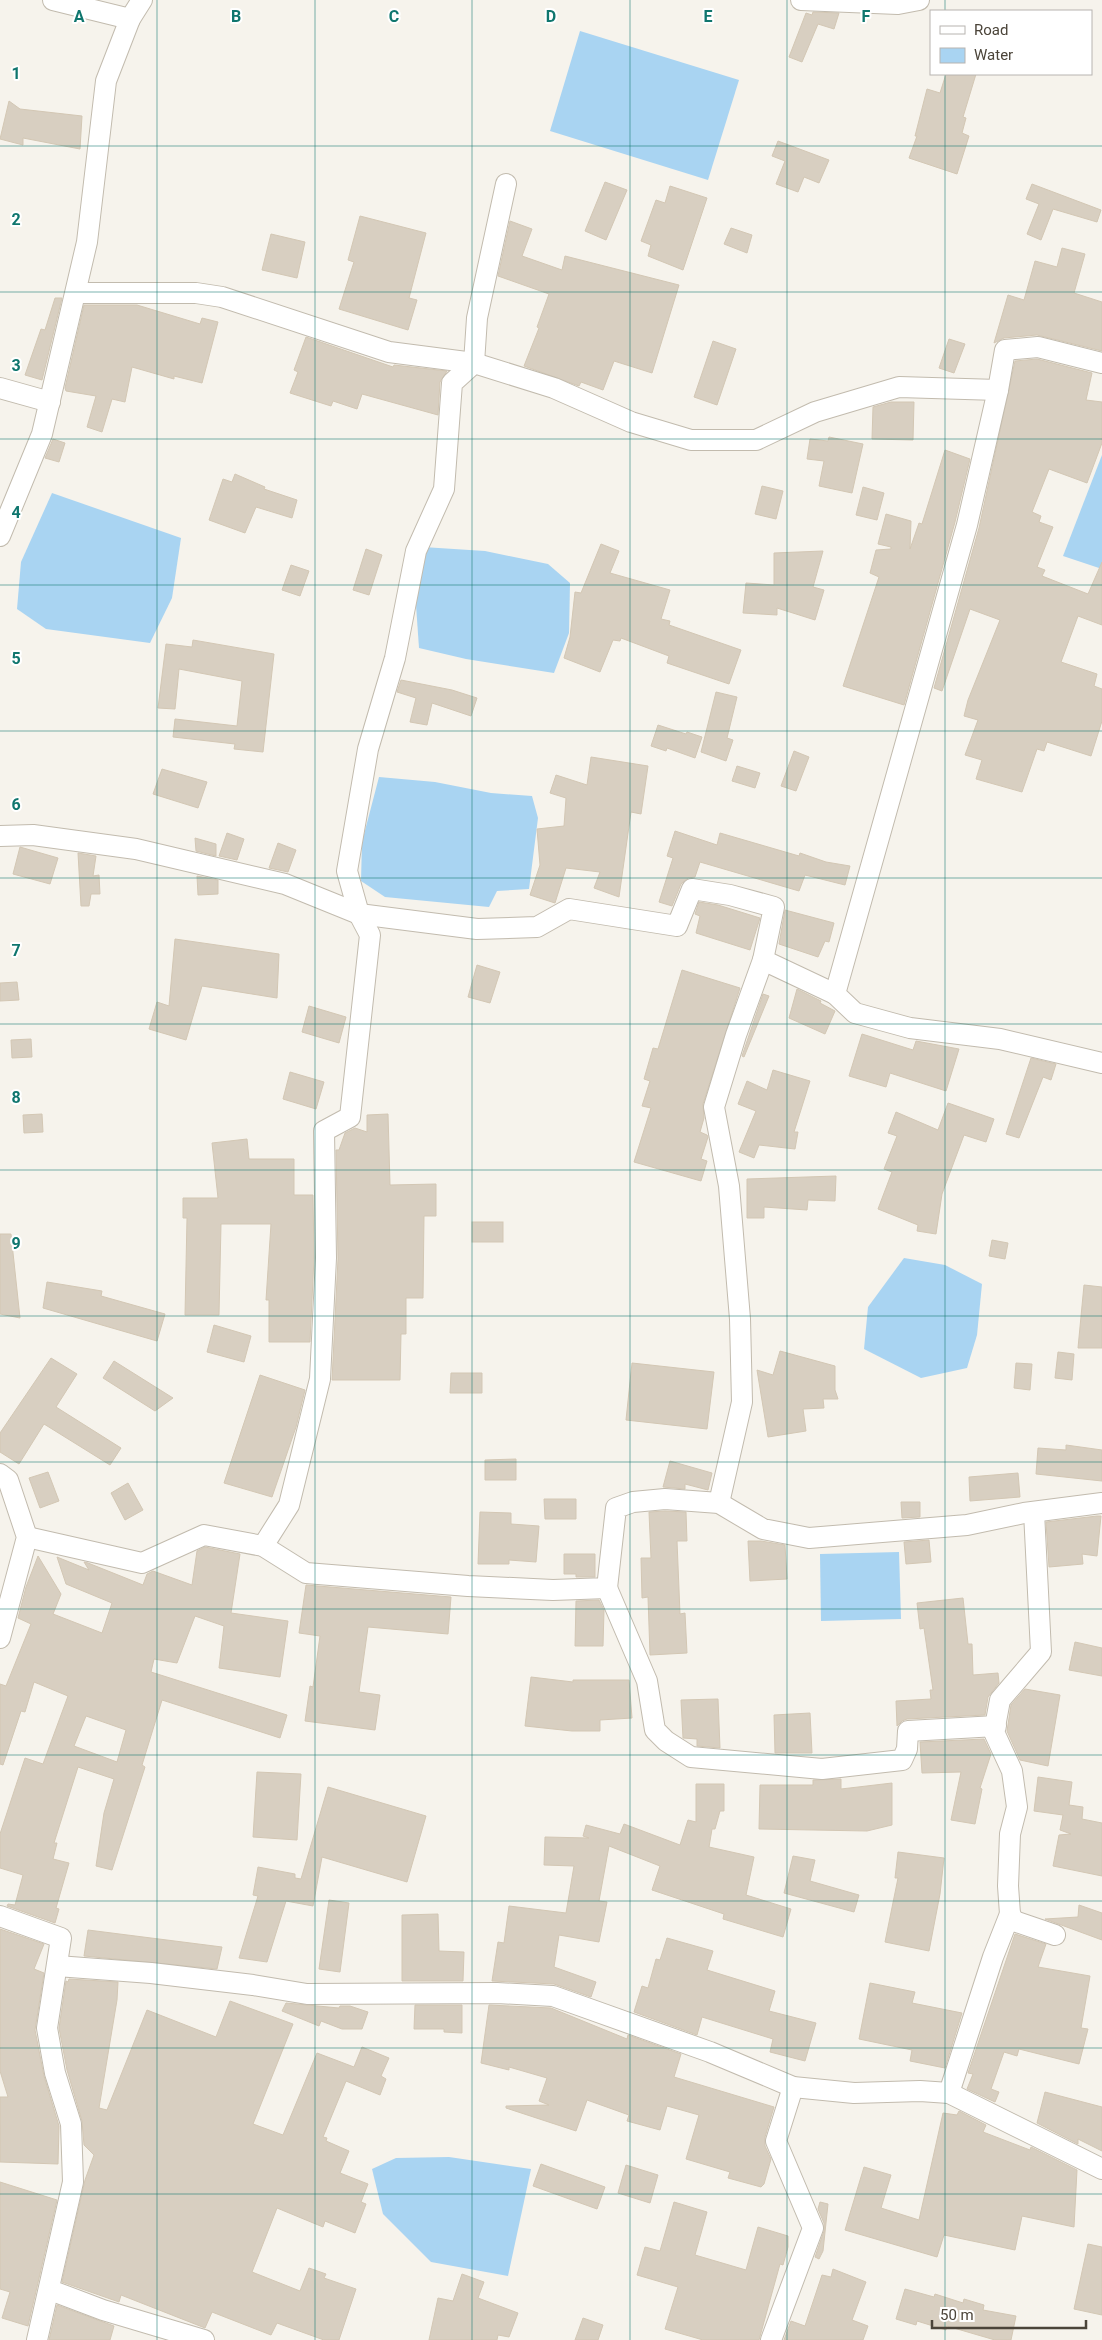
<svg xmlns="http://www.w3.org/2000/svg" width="1102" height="2340" font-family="Roboto,sans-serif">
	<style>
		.water { fill: #a9d4f2 }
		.building { fill: #d8cfc1; stroke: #d3c7b4; fill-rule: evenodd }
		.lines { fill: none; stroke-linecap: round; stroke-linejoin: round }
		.minor-casing { stroke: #c2bbae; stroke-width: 22 }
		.minor { stroke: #fff; stroke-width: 20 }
		.grid { fill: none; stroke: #0f766e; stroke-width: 1; stroke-opacity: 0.55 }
		.grid-label { font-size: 16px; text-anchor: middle; font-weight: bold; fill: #0f766e; stroke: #fff; stroke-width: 4; stroke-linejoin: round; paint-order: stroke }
	</style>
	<rect width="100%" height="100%" fill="#f6f3ec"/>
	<!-- water -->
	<g class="water">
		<polygon points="580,31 739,80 708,180 550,131"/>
		<polygon points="1102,455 1102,569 1063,556"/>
		<polygon points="52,493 181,538 172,598 150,643 46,629 17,609 21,562"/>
		<polygon points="423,547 485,551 548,564 570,583 569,633 554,673 466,659 419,648 416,605"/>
		<polygon points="379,777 435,782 491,793 532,796 538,818 529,889 497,891 489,907 385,897 361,881 362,842"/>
		<polygon points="904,1258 945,1265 982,1284 977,1335 967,1368 921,1378 864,1349 868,1307"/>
		<polygon points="899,1552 901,1619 821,1621 820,1554"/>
		<polygon points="449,2157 531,2169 508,2276 431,2262 383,2214 372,2169 396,2158"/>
	</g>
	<!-- building -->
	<g class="building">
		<polygon points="813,12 839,13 834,29 818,24 802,62 789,57 806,13 812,15"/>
		<polygon points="946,74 976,74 963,117 966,118 962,133 969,136 957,174 909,158 917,136 915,136 927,89 940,93"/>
		<polygon points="9,101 20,109 82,116 80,149 23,138 23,145 0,139"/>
		<polygon points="778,141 829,160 819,183 804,177 798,192 776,184 785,161 772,156"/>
		<polygon points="605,182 627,190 606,240 585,231"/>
		<polygon points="1032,184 1101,210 1097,222 1053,209 1041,240 1027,234 1039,204 1026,199"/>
		<polygon points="670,186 707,198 683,270 648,256 651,245 641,241 656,200 665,203"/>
		<polygon points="360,216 426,233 409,298 417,300 408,330 339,309 354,262 348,260"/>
		<polygon points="510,221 532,229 522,256 562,270 565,256 679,285 652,373 614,361 603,390 581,382 579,386 524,366 539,328 537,327 549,294 498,276"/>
		<polygon points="731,228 752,235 747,253 724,244"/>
		<polygon points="271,234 305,242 297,278 262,270"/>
		<polygon points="1062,248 1085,254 1074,293 1102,302 1102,351 1037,335 1004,338 994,343 1008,295 1024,300 1035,261 1057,267"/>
		<polygon points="55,298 62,298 42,380 25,375 41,329 45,330"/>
		<polygon points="84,305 137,305 200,324 202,318 218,322 202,383 174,376 174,379 132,367 125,402 112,399 102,432 87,427 96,396 66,391 65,388"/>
		<polygon points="306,337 393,367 394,365 447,371 440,382 438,415 362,394 357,409 333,401 331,406 290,393 298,372 294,370"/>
		<polygon points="949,339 965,344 954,373 939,368"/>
		<polygon points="713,341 736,349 717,405 694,397"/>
		<polygon points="1037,359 1092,373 1086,400 1102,402 1102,443 1087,483 1049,469 1032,512 1041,516 1039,522 1053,527 1037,567 1045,570 1042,576 1088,594 1102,562 1102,625 1078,616 1061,662 1097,674 1094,686 1102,689 1102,721 1091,756 1047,742 1044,751 1037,749 1022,792 976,779 982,760 965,755 978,720 964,716 968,700 1000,620 970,609 942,691 934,688 979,528 1015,361"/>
		<polygon points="891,402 914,402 913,440 872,439 873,407"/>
		<polygon points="829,437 863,444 852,493 819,486 824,461 807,459 810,439 828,441"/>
		<polygon points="53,439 65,443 59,462 45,458"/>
		<polygon points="945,450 970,459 955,522 904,705 843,686 879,577 870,573 876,550 891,549 891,547 878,544 886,514 911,521 910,549 919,523 922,524"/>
		<polygon points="235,474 265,487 264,489 297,500 292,518 256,507 245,533 209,520 223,479 232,482"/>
		<polygon points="762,486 783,491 776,519 755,514"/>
		<polygon points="863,487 884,493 877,520 856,515"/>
		<polygon points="601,544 619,551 610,573 670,590 661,619 670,621 669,625 741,650 729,684 667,663 669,656 621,638 620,641 613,640 600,672 564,658 570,637 575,592 581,593"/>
		<polygon points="366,549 382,555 369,595 353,590"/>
		<polygon points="823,551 813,587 824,590 815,620 777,608 777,615 743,613 746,583 774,585 774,553"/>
		<polygon points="291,565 309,571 300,596 282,590"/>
		<polygon points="193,640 274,654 263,752 234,749 235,744 173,737 175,719 237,726 242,681 179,669 175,709 158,708 166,644 192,647"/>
		<polygon points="401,680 452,690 477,698 471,716 432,703 427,725 410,722 416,698 397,692"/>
		<polygon points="716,692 737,697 727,738 733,740 726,761 701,752"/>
		<polygon points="658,725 686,734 687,732 702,737 695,758 667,748 666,751 651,746"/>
		<polygon points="794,751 809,757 796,791 781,786"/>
		<polygon points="591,757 648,766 641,814 631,812 619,897 594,888 600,872 566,868 555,903 530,895 540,865 537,829 564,826 566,798 550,793 556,775 587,785"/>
		<polygon points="737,766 760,773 755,788 732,781"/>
		<polygon points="162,769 207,782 198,808 153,794"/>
		<polygon points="675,831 717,845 720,833 799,856 800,853 826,862 850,866 845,885 805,875 799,891 700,862 695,877 688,878 681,884 672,906 659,902 673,858 667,856"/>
		<polygon points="227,833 244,839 237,860 219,856"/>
		<polygon points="195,838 216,844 216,856 196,851"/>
		<polygon points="278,843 296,850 288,872 269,868"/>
		<polygon points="20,847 58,858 50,884 13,874"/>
		<polygon points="78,853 96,856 93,876 99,875 100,894 91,894 89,906 81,906"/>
		<polygon points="197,876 218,880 218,894 198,895"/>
		<polygon points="699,902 718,905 760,918 750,950 696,933 700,916 695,914"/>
		<polygon points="785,910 834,923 829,942 825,941 818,957 779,944"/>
		<polygon points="175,939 279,954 277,998 202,986 186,1040 149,1029 157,1002 169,1006"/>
		<polygon points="477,965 500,972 490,1003 468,997"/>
		<polygon points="682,970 740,988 703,1104 704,1118 700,1132 707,1135 708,1137 701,1159 707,1161 701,1181 634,1162 651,1108 642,1106 650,1081 644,1079 653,1048 658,1049"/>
		<polygon points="17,982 19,1000 0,1001 0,983"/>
		<polygon points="797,989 821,1001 820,1003 835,1011 825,1034 789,1018"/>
		<polygon points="763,994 769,996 744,1057 742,1056"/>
		<polygon points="309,1006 346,1017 339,1043 302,1032"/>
		<polygon points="862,1034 913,1050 916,1041 959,1049 946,1091 890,1073 886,1087 849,1076"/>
		<polygon points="31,1039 32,1057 12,1058 11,1040"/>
		<polygon points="1031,1058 1056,1064 1051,1080 1043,1077 1019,1138 1006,1134"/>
		<polygon points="773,1070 810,1081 794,1132 798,1132 795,1149 759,1145 754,1158 739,1152 756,1111 738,1104 747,1081 767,1090"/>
		<polygon points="290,1072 324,1082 316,1109 283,1099"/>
		<polygon points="948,1103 994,1119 986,1142 964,1135 942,1194 936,1234 917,1231 918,1225 878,1209 892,1172 884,1169 897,1136 888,1133 896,1112 938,1130"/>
		<polygon points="42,1114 43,1132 24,1133 23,1115"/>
		<polygon points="388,1114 390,1185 436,1184 436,1216 424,1216 423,1298 406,1298 406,1334 401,1334 400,1380 332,1380 338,1259 336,1150 339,1150 345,1133 355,1128 367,1132 367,1115"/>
		<polygon points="247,1139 249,1159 294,1159 294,1195 313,1195 314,1258 310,1342 269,1342 269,1300 266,1300 271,1224 221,1224 219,1315 185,1315 187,1218 183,1218 183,1198 218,1198 212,1143"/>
		<polygon points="836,1176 835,1201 808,1200 807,1210 764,1207 764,1218 747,1218 747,1179"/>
		<rect x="472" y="1222" width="31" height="20"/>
		<polygon points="0,1234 11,1234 20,1318 0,1314"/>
		<polygon points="992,1240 1008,1243 1005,1259 989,1256"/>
		<polygon points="47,1282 102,1291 101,1296 165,1314 157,1341 43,1308"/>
		<polygon points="1084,1285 1102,1287 1102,1348 1078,1348"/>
		<polygon points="214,1325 251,1336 244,1362 207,1352"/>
		<polygon points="780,1351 835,1366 835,1390 838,1399 823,1399 824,1408 803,1409 806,1431 768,1437 757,1370 773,1375"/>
		<polygon points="1058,1352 1074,1354 1072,1380 1055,1378"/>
		<polygon points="51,1358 77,1374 56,1407 121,1448 110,1465 44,1424 19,1464 0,1452 0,1433"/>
		<polygon points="114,1361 173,1398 155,1411 103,1378"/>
		<polygon points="632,1363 714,1372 707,1429 626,1420"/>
		<polygon points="1016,1363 1032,1364 1030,1390 1014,1388"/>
		<polygon points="451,1373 482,1373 482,1393 450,1393"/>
		<polygon points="260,1375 305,1390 296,1427 272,1497 224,1483"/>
		<polygon points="1066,1445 1102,1450 1102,1481 1036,1474 1038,1448 1066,1450"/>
		<polygon points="516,1459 516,1480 485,1480 485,1460"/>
		<polygon points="670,1461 712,1473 708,1490 685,1484 685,1489 663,1487"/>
		<polygon points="48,1472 59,1501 40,1508 29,1478"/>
		<polygon points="1018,1473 1020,1497 970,1501 969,1477"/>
		<polygon points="128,1483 143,1510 125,1520 111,1493"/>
		<polygon points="544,1499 576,1499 576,1519 545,1519"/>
		<polygon points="901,1502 920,1502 920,1517 902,1518"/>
		<polygon points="665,1511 686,1512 687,1541 677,1541 680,1614 685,1613 687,1653 650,1655 648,1597 642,1598 641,1558 651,1558 649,1512"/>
		<polygon points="480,1512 511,1513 511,1524 539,1526 536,1562 509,1560 509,1564 478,1564"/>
		<polygon points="1097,1516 1101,1516 1097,1556 1082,1554 1083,1564 1049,1567 1046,1522"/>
		<polygon points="929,1540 931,1562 906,1564 904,1542"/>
		<polygon points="748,1541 761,1541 785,1545 787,1579 750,1581"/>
		<path d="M205,1547L240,1554L231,1613L288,1621L280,1677L219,1668L224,1626L195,1616L177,1663L154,1659L151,1672L287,1715L280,1738L162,1700L142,1765L145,1767L112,1870L96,1866L104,1813L114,1779L78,1767L54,1843H57L53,1859L69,1863L56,1908L59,1909L55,1923L7,1906L8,1904L15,1905L23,1875L0,1868V1834L25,1758L43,1764L68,1696L34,1682L25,1712L21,1711L3,1765L0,1764V1684L6,1686L31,1624L18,1618L26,1587L38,1556L61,1594L53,1614L102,1633L112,1603L66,1584L57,1557L89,1570L84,1562L88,1563L143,1585L147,1574L153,1571L192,1585L197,1551ZM86,1716L126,1730L117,1762L74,1746Z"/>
		<polygon points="564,1554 595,1554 595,1577 576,1577 576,1574 564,1574"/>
		<polygon points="306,1585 451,1597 448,1634 368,1627 359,1692 380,1695 375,1730 305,1721 310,1686 313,1687 320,1636 299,1633"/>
		<polygon points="963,1598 968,1644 972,1644 973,1675 998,1673 999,1683 988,1697 985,1715 907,1719 902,1721 897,1726 896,1701 931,1699 930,1690 933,1690 924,1628 920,1629 917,1603"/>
		<polygon points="599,1600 604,1610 603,1646 575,1646 576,1601"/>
		<polygon points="1075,1642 1102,1648 1102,1676 1069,1670"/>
		<polygon points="531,1677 573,1682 573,1680 629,1680 632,1718 600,1720 600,1731 572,1731 525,1726"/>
		<polygon points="1025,1689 1060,1695 1048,1766 1020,1760 1007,1731 1011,1705"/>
		<polygon points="718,1699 720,1748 697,1746 697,1739 683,1738 681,1700"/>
		<polygon points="810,1713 812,1753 775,1753 774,1715"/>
		<polygon points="984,1739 991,1754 980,1788 982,1789 975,1824 951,1820 961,1772 922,1773 920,1742"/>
		<polygon points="257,1772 301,1774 297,1840 253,1837"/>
		<polygon points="1038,1777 1072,1782 1069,1805 1083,1807 1082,1819 1102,1823 1102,1876 1053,1866 1059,1835 1071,1834 1060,1830 1063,1815 1034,1811"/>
		<polygon points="841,1779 841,1789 892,1783 892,1825 867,1831 759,1829 760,1785 813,1785 813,1780"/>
		<polygon points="696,1784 724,1784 724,1811 720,1811 715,1829 712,1829 709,1847 754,1857 746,1895 791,1909 783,1937 723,1919 724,1914 652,1890 660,1866 609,1846 599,1901 607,1902 599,1942 559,1935 554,1967 596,1982 591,1997 554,1984 492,1981 498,1942 504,1943 509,1906 566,1913 574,1866 544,1865 545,1837 589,1838 583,1836 586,1825 620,1834 624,1824 680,1845 688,1820 696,1822"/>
		<polygon points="328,1787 426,1816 407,1882 322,1857 313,1906 286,1901 267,1962 239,1958 258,1896 253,1895 258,1867 295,1874 295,1878 301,1879"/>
		<polygon points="898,1852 944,1858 940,1894 929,1951 885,1942 898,1878 895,1878"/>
		<polygon points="793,1856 815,1860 810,1881 859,1895 854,1912 784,1893"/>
		<polygon points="329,1900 349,1903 340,1972 319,1969"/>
		<polygon points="1079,1905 1102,1913 1102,1940 1045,1919 1078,1917"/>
		<polygon points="438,1914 439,1951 464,1952 463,1981 402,1981 402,1915"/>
		<polygon points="0,1929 44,1944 34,1969 44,1973 35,2030 44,2076 59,2126 58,2164 0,2162 0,2097 8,2097 0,2071"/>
		<polygon points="88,1930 222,1947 217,1969 84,1956"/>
		<polygon points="1015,1934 1046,1944 1038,1967 1090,1976 1081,2028 1088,2029 1079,2064 1019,2049 1017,2056 1004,2052 991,2089 999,2092 995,2102 967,2089 973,2074 968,2073"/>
		<polygon points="667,1938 713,1951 707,1970 775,1991 769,2011 816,2023 805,2061 770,2052 773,2039 702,2017 697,2035 634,2012 642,1986 648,1988 656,1959 660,1960"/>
		<polygon points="69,1979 118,1982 117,2000 99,2108 107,2110 147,2010 216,2037 230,2001 293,2024 253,2124 283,2135 317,2053 354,2067 362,2047 389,2058 381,2076 386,2079 380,2095 346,2081 323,2137 327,2138 326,2141 349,2151 340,2173 368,2184 361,2202 366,2204 355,2233 325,2221 323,2227 277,2208 252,2272 300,2291 309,2268 326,2274 324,2278 356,2289 339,2340 324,2340 277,2323 271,2335 212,2312 205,2328 121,2295 119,2302 62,2282 85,2180 94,2155 84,2145 82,2121 67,2070 59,2028 66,1981 68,1982"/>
		<polygon points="870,1983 915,1992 912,2003 962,2013 945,2068 910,2061 912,2050 859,2039"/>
		<polygon points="286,2003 339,2008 340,2006 350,2006 368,2012 362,2029 342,2029 321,2021 319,2026 282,2011"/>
		<polygon points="415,2005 462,2005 462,2033 444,2032 444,2029 414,2029"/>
		<polygon points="489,2005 551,2008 627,2039 628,2035 681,2054 674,2077 774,2107 765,2137 765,2146 771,2159 764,2184 761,2187 728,2178 730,2172 686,2159 699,2115 667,2106 660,2130 627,2121 629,2115 587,2100 576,2131 506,2108 506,2106 549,2105 539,2101 547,2078 509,2067 509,2070 481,2063"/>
		<polygon points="1045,2092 1102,2107 1102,2151 1078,2139 1078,2144 1037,2123"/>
		<polygon points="959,2111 986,2125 983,2132 1030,2150 1031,2147 1077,2170 1074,2227 1022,2216 1015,2250 944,2235 937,2257 845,2230 864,2167 891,2175 881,2208 919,2220 943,2113 957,2115"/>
		<polygon points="541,2164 605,2187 597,2209 533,2186"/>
		<polygon points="626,2165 658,2175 650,2203 618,2193"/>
		<polygon points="0,2182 57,2200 28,2326 2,2318 10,2292 0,2289"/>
		<polygon points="674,2202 707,2212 695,2255 746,2270 758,2227 788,2236 788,2247 783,2265 780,2264 759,2340 703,2340 665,2329 678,2287 637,2275 645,2247 660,2251"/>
		<polygon points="820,2202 828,2204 823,2251 819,2259 815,2257 824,2231 824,2223 818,2209"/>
		<polygon points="1088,2244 1102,2247 1102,2315 1074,2309"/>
		<polygon points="833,2269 866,2282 852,2320 868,2326 863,2340 784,2340 791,2321 805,2326 822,2275 831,2277"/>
		<polygon points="462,2274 484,2282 478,2298 518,2313 509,2337 498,2335 497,2340 429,2340 438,2298 453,2301"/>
		<polygon points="905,2289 934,2297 935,2294 963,2303 964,2299 984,2305 983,2310 1016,2316 1011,2340 995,2340 947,2326 946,2330 917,2321 916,2325 896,2319"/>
		<polygon points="57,2305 114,2326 110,2340 49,2340"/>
		<polygon points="583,2318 603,2325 598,2340 575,2340"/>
	</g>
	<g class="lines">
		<defs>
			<g id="minor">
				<polyline points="53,0 130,19"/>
				<polyline points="801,0 898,4 919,0"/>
				<polyline points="76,293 196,293 222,297 389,352 474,363 554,388 631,422 691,440 756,440 815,412 899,387 998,390 1005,350 1038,347 1102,363"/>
				<polyline points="0,388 50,402"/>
				<polyline points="998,390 967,525 835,994 855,1013 910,1028 1000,1039 1102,1063"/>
				<polyline points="0,536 42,434 87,242 106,81 130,19 142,0"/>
				<polyline points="0,836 33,835 136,849 285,884 359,914 477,929 537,927 569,909 677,926 692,889 730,895 774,907 763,960"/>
				<polyline points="0,1474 8,1480 27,1537 0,1638"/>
				<polyline points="719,1503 742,1402 740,1319 729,1186 714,1107 736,1035 763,960 835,994"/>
				<polyline points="1034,1512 1041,1652 1000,1700 994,1732 1012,1771 1017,1807 1010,1834 1008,1886 1010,1914 1014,1921 1055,1935"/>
				<polyline points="27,1537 142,1563 204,1535 263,1546 306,1573 468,1586 553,1590 607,1588 616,1508 633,1502 665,1499 719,1503 763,1529 809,1538 967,1525 1024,1513 1102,1503"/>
				<polyline points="263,1546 289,1505 320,1379 326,1258 324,1131 350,1117 370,935 359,914 347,871 368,749 395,658 416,551 444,489 452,383 474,363 477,318 506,184"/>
				<polyline points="607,1588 647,1681 655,1730 666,1741 691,1757 822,1769 902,1760 907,1749 908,1731 996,1726"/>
				<polyline points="0,1916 61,1938 47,2028 55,2073 71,2124 73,2182 37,2340"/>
				<polyline points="57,1966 151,1973 253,1985 307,1994 497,1993 553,1996 710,2052 793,2087 854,2093 920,2091 949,2093 1102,2169"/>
				<polyline points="949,2093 993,1957 1010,1914"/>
				<polyline points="50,2290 103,2310 204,2340"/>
				<polyline points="771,2340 813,2228 776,2141 793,2087"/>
			</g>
		</defs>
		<!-- minor casing -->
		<use href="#minor" class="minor-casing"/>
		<!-- minor -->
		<use href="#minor" class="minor"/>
	</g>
	<!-- grid -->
	<path class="grid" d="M157,0V2340M315,0V2340M472,0V2340M630,0V2340M787,0V2340M945,0V11M945,74V2340M0,146H1102M0,292H1102M0,439H1102M0,585H1102M0,731H1102M0,878H1102M0,1024H1102M0,1170H1102M0,1316H1102M0,1462H1102M0,1609H1102M0,1755H1102M0,1901H1102M0,2048H1102M0,2194H1102"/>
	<g class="grid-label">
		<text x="79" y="22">A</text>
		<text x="236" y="22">B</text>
		<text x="394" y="22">C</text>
		<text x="551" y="22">D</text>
		<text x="708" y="22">E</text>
		<text x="866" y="22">F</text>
		<text x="16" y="79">1</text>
		<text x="16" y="225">2</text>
		<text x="16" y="371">3</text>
		<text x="16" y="518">4</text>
		<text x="16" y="664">5</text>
		<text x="16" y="810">6</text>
		<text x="16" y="956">7</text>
		<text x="16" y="1103">8</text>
		<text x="16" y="1249">9</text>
	</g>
	<!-- legend -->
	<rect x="930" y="10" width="162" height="65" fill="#ffffff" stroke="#b7b4b0"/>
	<rect x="940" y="26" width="25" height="8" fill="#ffffff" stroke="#b7b4b0"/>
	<text x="974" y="35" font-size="15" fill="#4b4439">Road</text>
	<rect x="940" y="48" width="25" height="15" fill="#a9d4f2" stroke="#b7b4b0"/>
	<text x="974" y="60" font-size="15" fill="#4b4439">Water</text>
	<!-- scale -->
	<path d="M932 2320v8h154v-8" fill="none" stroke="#4b4439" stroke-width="2.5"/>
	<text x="940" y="2320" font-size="15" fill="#4b4439" stroke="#ffffff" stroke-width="4" paint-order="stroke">50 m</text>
</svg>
